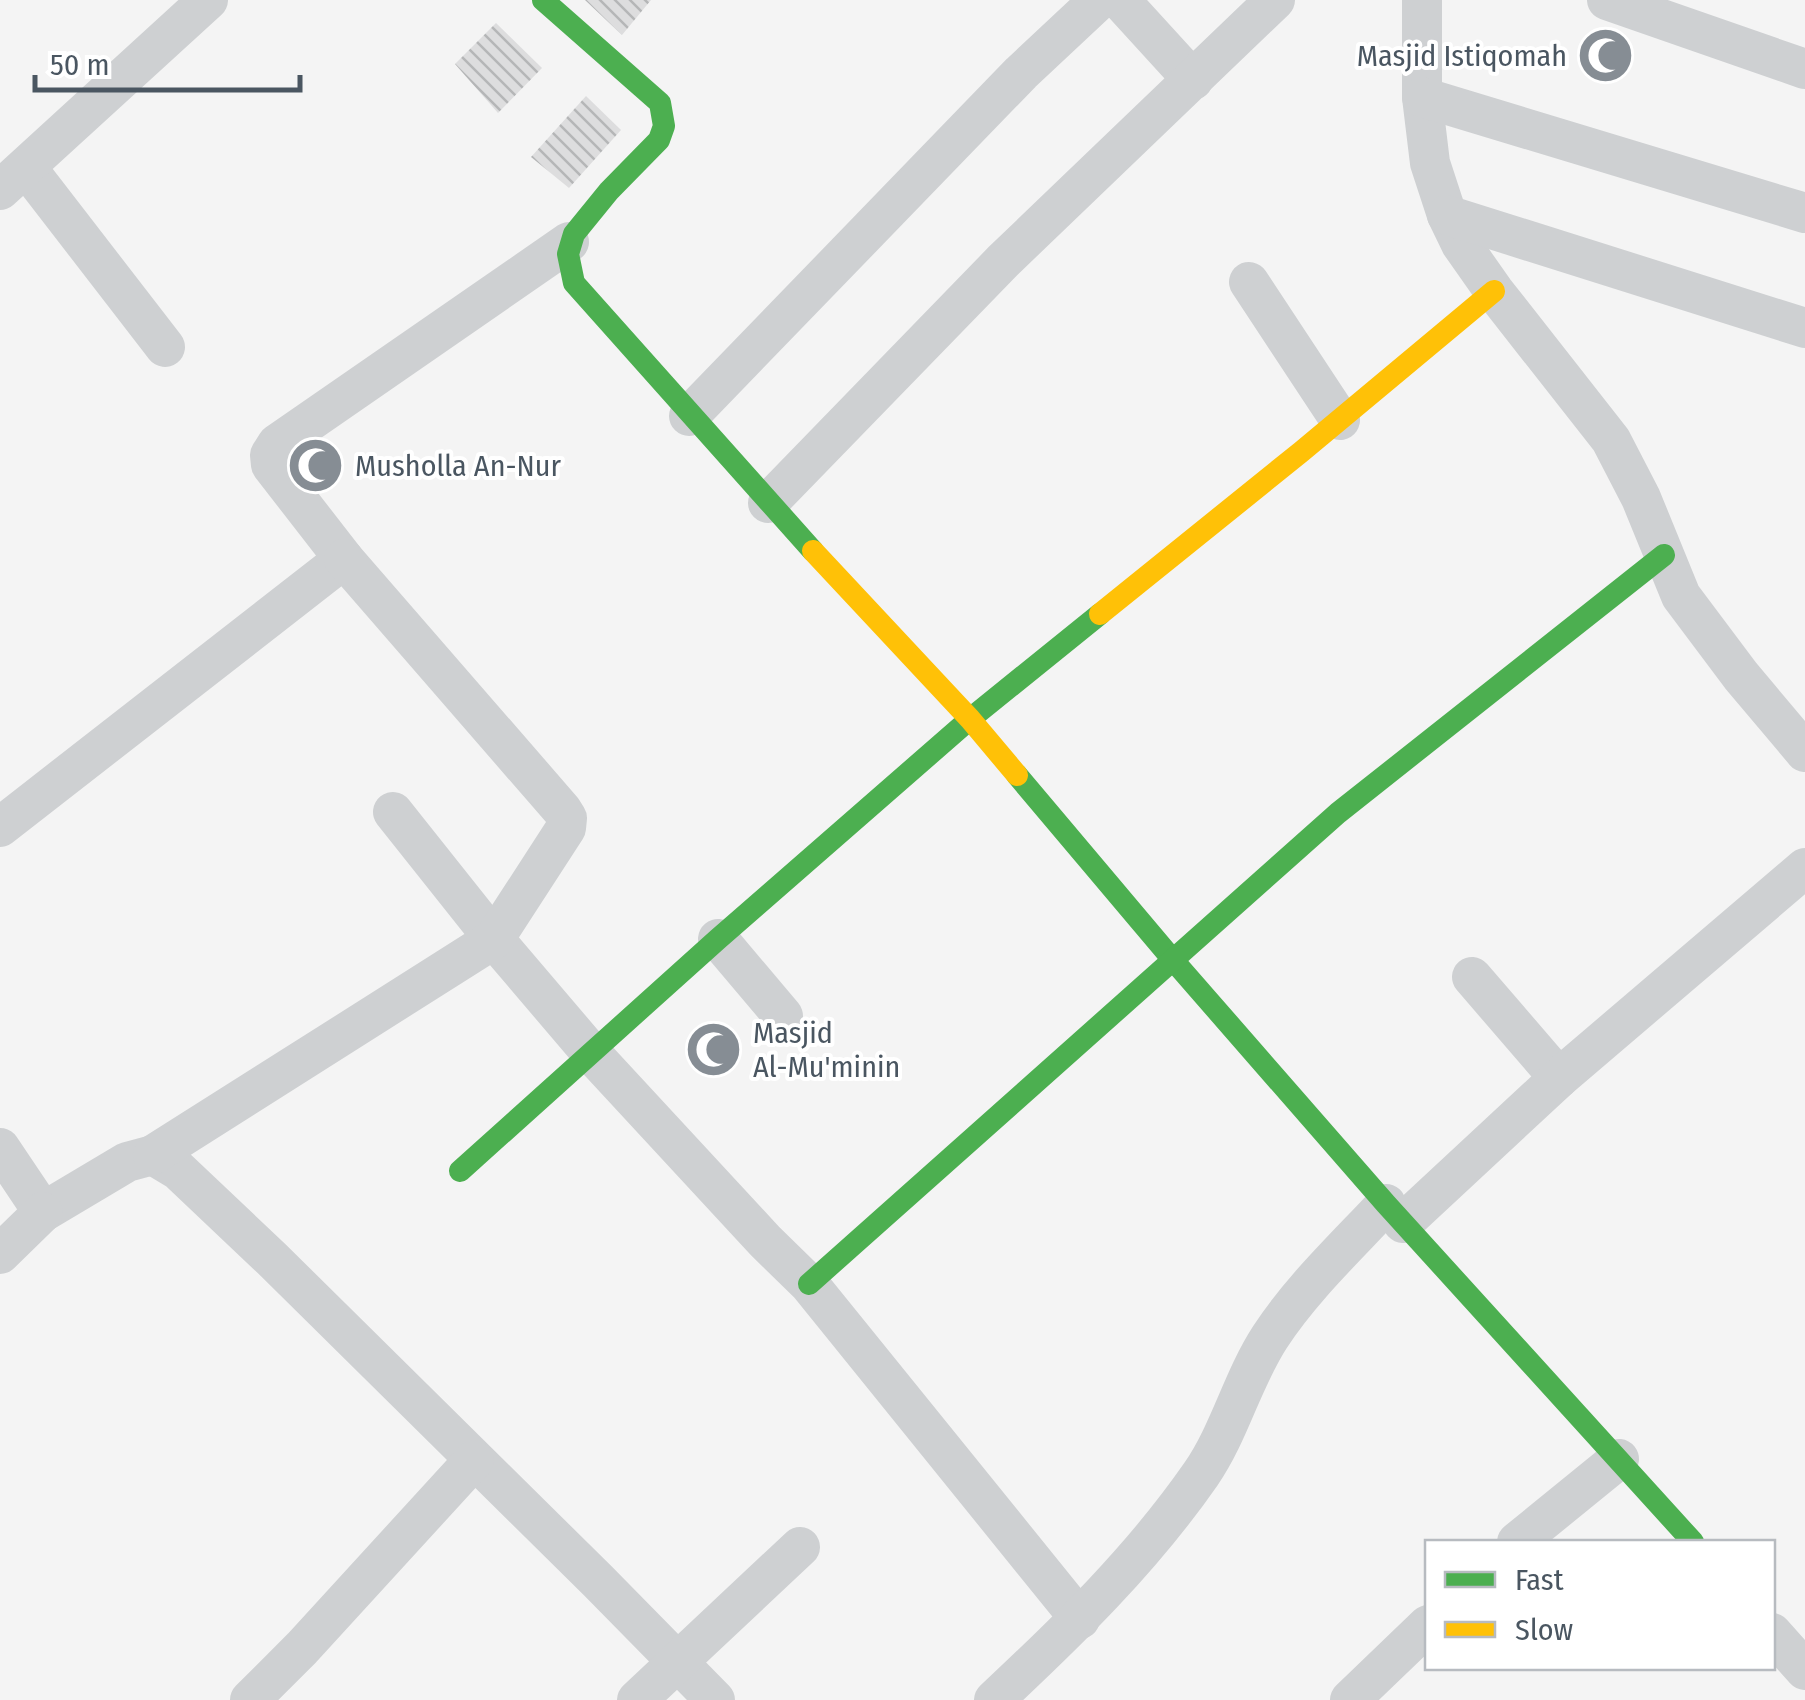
<svg xmlns="http://www.w3.org/2000/svg" width="1805" height="1700" font-family="'Fira Sans Condensed',sans-serif">
	<style>
		.building { fill: url(#building-back-hatch) }
		.lines { fill: none; stroke-linecap: round; stroke-linejoin: round }
		.street { stroke: #ced0d2; stroke-width: 40 }
		.fast { stroke: #4caf50; stroke-width: 22 }
		.slow { stroke: #ffc107; stroke-width: 22 }
		.labels { text-anchor: middle; dominant-baseline: central; stroke-width: 8; stroke-linejoin: round; paint-order: stroke }
		.poi-label { font-size: 30px; fill: #4a5661; stroke: #fff; text-anchor: start }
	</style>
	<defs>
		<pattern id="building-back-hatch" width="6" height="6" patternUnits="userSpaceOnUse" patternTransform="scale(2.5)"><rect width="6" height="6" fill="#ddddde"/><path d="M-1 5l2 2M0 0l6 6M5-1l2 2" fill="none" stroke="#b5b6b7"/></pattern>
	</defs>
	<rect width="100%" height="100%" fill="#f4f4f4"/>
	<!-- building -->
	<g class="building">
		<polygon points="585,0 651,0 622,35"/>
		<polygon points="496,23 542,68 498,113 455,64"/>
		<polygon points="586,96 621,130 569,188 531,157"/>
	</g>
	<g class="lines">
		<!-- street -->
		<g class="street">
			<polyline points="1120,0 1193,80"/>
			<polyline points="1422,0 1422,97 1430,163 1447,215 1461,244 1494,291 1611,440 1641,498 1681,596 1741,676 1805,752"/>
			<polyline points="1607,0 1805,69"/>
			<polyline points="1422,97 1805,213"/>
			<polyline points="26,167 165,347"/>
			<polyline points="0,190 208,0"/>
			<polyline points="1447,215 1805,328"/>
			<polyline points="1249,282 1340,420"/>
			<polyline points="689,416 1021,73 1099,0"/>
			<polyline points="768,503 1003,261 1275,0"/>
			<polyline points="393,812 494,939 592,1054 765,1241 809,1284 1080,1619"/>
			<polyline points="0,827 344,559 271,465 270,455 277,444 569,242"/>
			<polyline points="718,939 783,1016"/>
			<polyline points="1472,977 1559,1078"/>
			<polyline points="0,1148 43,1212 127,1162 153,1155 178,1170 272,1259 598,1581 715,1700"/>
			<polyline points="153,1155 494,939 566,828 567,818 562,810 344,559"/>
			<polyline points="1403,1223 1559,1078 1805,868"/>
			<polyline points="0,1254 43,1212"/>
			<polyline points="1517,1542 1619,1459"/>
			<polyline points="1772,1633 1805,1670"/>
			<polyline points="250,1700 302,1648 474,1460"/>
			<polyline points="637,1700 800,1547"/>
			<path d="M994,1700C1069,1630 1142,1559 1201,1474C1230,1432 1242,1380 1270,1337C1302,1288 1346,1247 1386,1204"/>
			<polyline points="1350,1700 1428,1625"/>
		</g>
		<!-- fast -->
		<g class="fast">
			<polyline points="543,0 660,103 664,126 659,140 609,191 574,234 568,254 574,283 813,551"/>
			<polyline points="1017,775 1173,960 1386,1204 1693,1542"/>
			<polyline points="460,1171 718,939 970,719 1100,614"/>
			<polyline points="809,1284 1338,813 1664,555"/>
		</g>
		<!-- slow -->
		<g class="slow">
			<polyline points="813,551 970,719 1017,775"/>
			<polyline points="1100,614 1301,452 1494,291"/>
		</g>
	</g>
	<!-- icons -->
	<defs>
		<symbol id="mosque-disc" viewBox="-11 -11 22 22"><circle r="9.5" fill="#868d94" stroke="#fff"/><path d="M3.5-4.9A6 6 0 1 0 3.5 4.9A5 5 0 1 1 3.5-4.9Z" fill="#fff"/></symbol>
	</defs>
	<g fill-rule="evenodd">
		<use href="#mosque-disc" x="1574" y="24" width="63" height="63"/>
		<use href="#mosque-disc" x="284" y="434" width="63" height="63"/>
		<use href="#mosque-disc" x="682" y="1018" width="63" height="63"/>
	</g>
	<g class="labels">
		<!-- poi labels -->
		<g class="poi-label">
			<text x="1567" y="56" text-anchor="end">Masjid Istiqomah</text>
			<text x="355" y="466">Musholla An-Nur</text>
			<text x="753" y="1033">Masjid<tspan x="753" dy="34">Al-Mu'minin</tspan></text>
		</g>
	</g>
	<!-- legend -->
	<rect x="1425" y="1540" width="350" height="130" fill="#ffffff" stroke="#b7bbc0" stroke-width="2.5"/>
	<rect x="1445" y="1572" width="50" height="15" fill="#4caf50" stroke="#b7bbc0" stroke-width="2.5"/>
	<text x="1515" y="1590" font-size="30" fill="#4a5661">Fast</text>
	<rect x="1445" y="1622" width="50" height="15" fill="#ffc107" stroke="#b7bbc0" stroke-width="2.5"/>
	<text x="1515" y="1640" font-size="30" fill="#4a5661">Slow</text>
	<!-- scale -->
	<path d="M35 75v15h265v-15" fill="none" stroke="#4a5661" stroke-width="5"/>
	<text x="50" y="75" font-size="30" fill="#4a5661" stroke="#ffffff" stroke-width="8" paint-order="stroke">50 m</text>
</svg>
